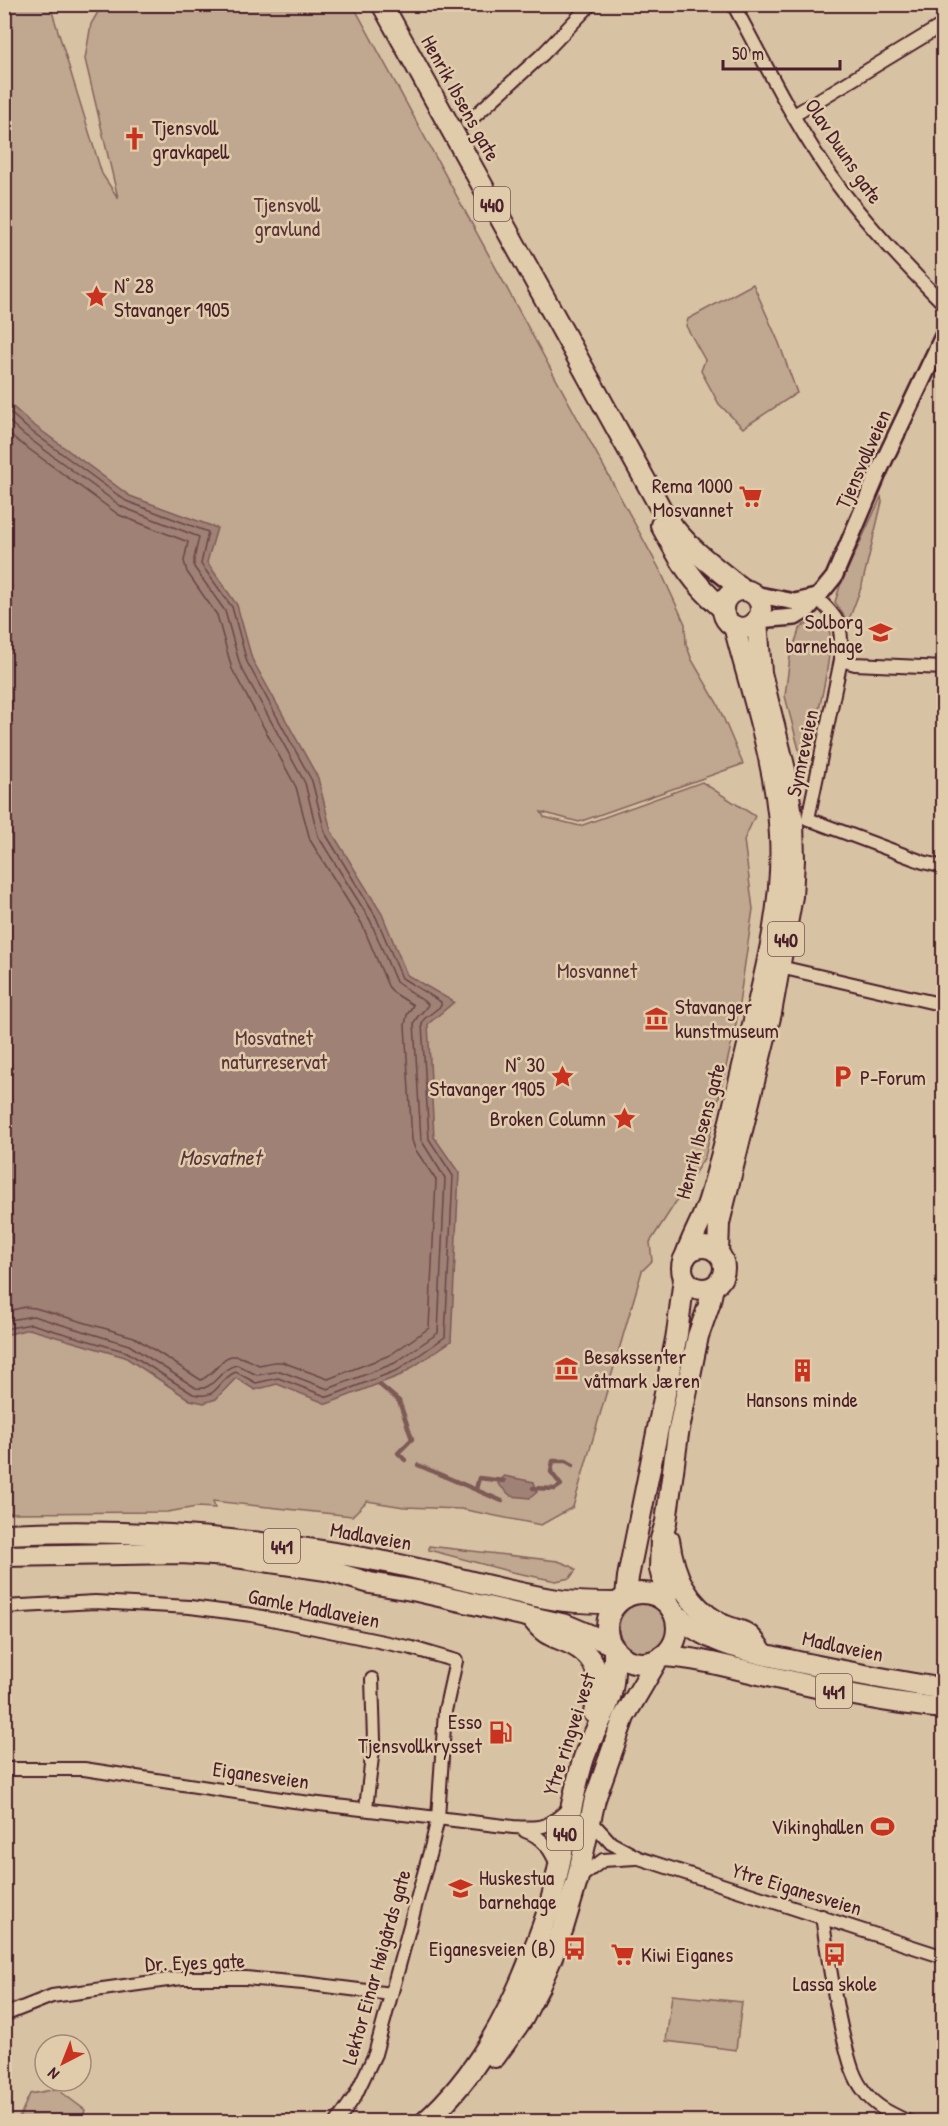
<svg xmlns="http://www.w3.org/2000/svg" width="948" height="2126" font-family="'Patrick Hand',sans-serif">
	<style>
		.green { fill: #c0a78f; stroke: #85635d; stroke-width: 1.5 }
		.water { fill: #9f8174; stroke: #7d5a57; stroke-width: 1.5 }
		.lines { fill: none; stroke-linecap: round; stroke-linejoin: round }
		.shore { stroke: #6c4648; stroke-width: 1.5 }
		.stream { stroke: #7d5a57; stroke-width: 4.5 }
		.minor-casing { stroke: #4a1f2b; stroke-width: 16 }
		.tertiary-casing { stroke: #4a1f2b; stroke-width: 20 }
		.primary-casing { stroke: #4a1f2b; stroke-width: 24 }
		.minor { stroke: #e0ccab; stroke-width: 12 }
		.tertiary { stroke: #e0ccab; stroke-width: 15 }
		.primary { stroke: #e0ccab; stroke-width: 20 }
		.labels { text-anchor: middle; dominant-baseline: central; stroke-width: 5; stroke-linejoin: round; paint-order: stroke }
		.shield { fill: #e0ccab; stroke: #775351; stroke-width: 1.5 }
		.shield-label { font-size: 20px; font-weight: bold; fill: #4a1f2b }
		.street-label { font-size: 21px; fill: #4a1f2b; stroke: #e0ccab }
		.poi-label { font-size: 21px; fill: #4a1f2b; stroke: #e0ccab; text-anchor: start }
		.park-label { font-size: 21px; fill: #5c333a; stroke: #e0ccab }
		.water-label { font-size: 22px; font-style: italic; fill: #5b333a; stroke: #e0ccab }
	</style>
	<rect width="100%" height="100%" fill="#d7c2a3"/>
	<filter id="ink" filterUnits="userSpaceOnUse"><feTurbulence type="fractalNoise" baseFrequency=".0167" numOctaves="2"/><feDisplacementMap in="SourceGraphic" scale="12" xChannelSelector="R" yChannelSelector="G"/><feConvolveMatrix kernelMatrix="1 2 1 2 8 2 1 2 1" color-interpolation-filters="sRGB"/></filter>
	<g filter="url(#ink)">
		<!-- green -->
		<g class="green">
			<polygon points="4,5 50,5 102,174 118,198 85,59 91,24 102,5 353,5 661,572 685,624 686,644 692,660 717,703 743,764 579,822 541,812 544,817 580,826 702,782 755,816 744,840 753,909 736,1024 705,1157 650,1242 652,1261 642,1271 573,1507 541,1525 461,1509 404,1507 367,1501 352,1516 213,1501 215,1508 197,1507 167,1512 5,1513"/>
			<polygon points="753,284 779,343 797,393 743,428 719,404 701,371 705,360 686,326 688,319"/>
			<polygon points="881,497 882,502 862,585 850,617 846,619 835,602 840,586"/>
			<path d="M822,620C824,622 827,624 828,627C838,645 809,747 805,773L785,696L790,657L799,630L804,625Z"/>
			<polygon points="429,1546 558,1561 571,1566 576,1570 570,1578 556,1581 512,1572 429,1550"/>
			<circle cx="643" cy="1628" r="24"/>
			<polygon points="672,1995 742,2002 736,2050 666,2041"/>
			<polygon points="57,2089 85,2110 82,2121 18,2120 30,2094"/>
		</g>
		<!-- water -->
		<g class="water">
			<polygon points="4,399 31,423 130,496 217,528 207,562 237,605 252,659 318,778 331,831 382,914 407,975 454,1002 428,1024 434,1137 459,1173 451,1341 401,1375 327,1404 277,1384 255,1390 236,1378 216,1399 204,1403 190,1400 125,1357 29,1329 5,1335"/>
			<polygon points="504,1476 534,1482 537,1492 530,1498 511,1496 498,1484"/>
		</g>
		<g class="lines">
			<!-- shore -->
			<g class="shore">
				<path d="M4,407L27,428L126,501L208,532L201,564L232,607L247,662L312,781L325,833L376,917L402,978L441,1002V1006L424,1019L422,1024L429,1139L453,1176L445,1337L398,1370L328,1397L278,1378L256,1383L236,1372C217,1379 219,1401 193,1394L127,1352L31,1324L4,1329"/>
				<path d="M4,417L23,434L122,507L199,537L194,559V567L225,611L240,665L305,783L318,836L370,920L396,982L428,1004C426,1011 417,1014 414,1023L421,1140L445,1178L438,1333L395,1363L328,1389L280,1371L257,1375L237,1365C219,1368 214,1392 196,1388L129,1345L33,1316L4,1321"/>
				<path d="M4,429L18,441L119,515L188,542L184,561L187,572L217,615L232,669L296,787L310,840L362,924L388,986L394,993L413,1005L407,1015L405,1025L412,1140L415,1149L436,1180L429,1328L390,1355L328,1379L282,1362H274L259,1365C218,1343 228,1366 201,1380L134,1337L35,1308L25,1307L4,1312"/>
			</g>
			<!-- stream -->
			<g class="stream">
				<polyline points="380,1385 399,1401 412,1439 398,1453 405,1460"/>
				<polyline points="418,1465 502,1501"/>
				<polyline points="533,1488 555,1489 561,1485 551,1472 553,1461 566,1461 573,1465"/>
				<polyline points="476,1489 479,1478 504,1481"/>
			</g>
			<defs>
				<g id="minor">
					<path d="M733,4C766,65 796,128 837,184C869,227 906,266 944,304"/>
					<polyline points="794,115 944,24"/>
					<polyline points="467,123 543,54 591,4"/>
					<path d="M816,597C843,623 841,624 841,660L855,664L944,668"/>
					<polyline points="841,660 808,819 923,862 944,867"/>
					<polyline points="780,967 944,1005"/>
					<polyline points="4,1607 95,1602 190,1607 252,1615 412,1648 456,1661 445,1711 438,1818 431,1848 375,2054 355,2096 337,2122"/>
					<path d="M4,1769H84L294,1801L513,1827C543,1829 548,1828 570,1807"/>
					<polyline points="366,1808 374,1740 372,1679"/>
					<polyline points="590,1820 611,1843 639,1858 944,1957"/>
					<path d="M525,1831C543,1837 551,1850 558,1867"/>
					<polyline points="578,1879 603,1860 635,1858"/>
					<path d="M822,1916C828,1958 834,1999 844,2040C849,2058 852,2076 864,2091C875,2107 892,2114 909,2122"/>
					<polyline points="4,2015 52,1996 182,1978 245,1978 303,1983 391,1994"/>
				</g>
				<g id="tertiary">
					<polyline points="754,594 795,602 816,597"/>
					<polyline points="757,620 795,617 808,609 834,577 880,469 944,334"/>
				</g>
				<g id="primary">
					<path d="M382,4L665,516C685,546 714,567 742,589"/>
					<path d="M661,525C681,562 691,581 723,609"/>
					<circle cx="742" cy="609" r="19"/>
					<circle cx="703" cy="1268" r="21"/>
					<polyline points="718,1253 719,1223 771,1013 792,896 794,860 793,822 785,770 761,673 757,620"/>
					<path d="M685,1258C691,1238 703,1220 709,1200C724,1152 734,1102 746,1054C763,981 784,910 780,835C776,763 752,695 734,626"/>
					<path d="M4,1534C130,1528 257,1538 380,1561C440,1572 498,1591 558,1600C578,1603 598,1603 617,1603"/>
					<path d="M669,1540C674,1576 687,1605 719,1623C728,1628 737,1629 745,1633C752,1636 759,1648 764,1654"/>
					<polyline points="4,1556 181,1553 228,1556 326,1570 370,1583 417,1591 566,1625 611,1644"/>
					<circle cx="642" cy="1628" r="35"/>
					<polyline points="626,1597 628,1577 677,1334 684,1278"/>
					<polyline points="669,1605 660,1569 661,1539 666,1522 678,1434 698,1336 709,1305 713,1287"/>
					<path d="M672,1610C704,1645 754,1652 798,1662C846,1672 895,1681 944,1689"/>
					<path d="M534,1621C546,1636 551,1635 569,1643C602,1658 601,1682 594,1713"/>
					<path d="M663,1656C700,1658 736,1669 772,1677C828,1690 885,1703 944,1708"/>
					<polyline points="495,2057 523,2018 539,1987 552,1957 563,1928 577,1881 595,1799 624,1717 658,1659"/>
					<path d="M425,2122C476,2076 508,2017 532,1954C540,1934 548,1914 553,1893C563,1850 570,1807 582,1764C588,1741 603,1721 610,1697C615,1681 614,1664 614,1648"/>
				</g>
			</defs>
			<!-- minor casing -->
			<use href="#minor" class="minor-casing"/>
			<!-- tertiary casing -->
			<use href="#tertiary" class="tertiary-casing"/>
			<!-- primary casing -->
			<use href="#primary" class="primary-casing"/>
			<!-- minor -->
			<use href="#minor" class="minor"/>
			<!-- tertiary -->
			<use href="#tertiary" class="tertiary"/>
			<!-- primary -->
			<use href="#primary" class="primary"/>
		</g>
	</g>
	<!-- icons -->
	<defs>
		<symbol id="church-bare" viewBox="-9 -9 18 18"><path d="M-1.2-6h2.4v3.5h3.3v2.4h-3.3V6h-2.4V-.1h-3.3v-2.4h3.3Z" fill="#c8321e" stroke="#e0ccab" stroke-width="2.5" paint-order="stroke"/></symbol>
		<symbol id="sight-bare" viewBox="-9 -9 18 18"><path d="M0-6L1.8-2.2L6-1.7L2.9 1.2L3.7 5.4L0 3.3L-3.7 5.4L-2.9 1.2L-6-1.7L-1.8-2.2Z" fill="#c8321e" stroke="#e0ccab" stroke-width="2.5" paint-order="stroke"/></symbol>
		<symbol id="supermarket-bare" viewBox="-9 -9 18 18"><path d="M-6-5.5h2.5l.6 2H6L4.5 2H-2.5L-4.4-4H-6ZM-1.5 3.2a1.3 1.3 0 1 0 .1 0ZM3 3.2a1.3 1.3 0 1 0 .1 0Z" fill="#c8321e" stroke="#e0ccab" stroke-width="2.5" paint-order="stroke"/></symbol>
		<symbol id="school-bare" viewBox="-9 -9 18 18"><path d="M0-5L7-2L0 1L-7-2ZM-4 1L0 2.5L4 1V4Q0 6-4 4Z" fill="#c8321e" stroke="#e0ccab" stroke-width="2.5" paint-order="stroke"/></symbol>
		<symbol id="museum-bare" viewBox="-9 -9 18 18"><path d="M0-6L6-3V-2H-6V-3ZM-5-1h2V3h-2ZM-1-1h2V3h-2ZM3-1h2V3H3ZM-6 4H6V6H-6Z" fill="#c8321e" stroke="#e0ccab" stroke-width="2.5" paint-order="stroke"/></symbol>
		<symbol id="parking-bare" viewBox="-9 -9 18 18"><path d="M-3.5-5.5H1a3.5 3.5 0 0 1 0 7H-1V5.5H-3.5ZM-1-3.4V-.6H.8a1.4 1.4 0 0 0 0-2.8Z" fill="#c8321e" stroke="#e0ccab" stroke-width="2.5" paint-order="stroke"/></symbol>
		<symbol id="building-bare" viewBox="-9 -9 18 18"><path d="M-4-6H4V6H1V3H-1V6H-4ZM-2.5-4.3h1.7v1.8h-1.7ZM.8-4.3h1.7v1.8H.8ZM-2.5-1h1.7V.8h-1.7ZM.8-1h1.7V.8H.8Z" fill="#c8321e" stroke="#e0ccab" stroke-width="2.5" paint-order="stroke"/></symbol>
		<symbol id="fuel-bare" viewBox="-9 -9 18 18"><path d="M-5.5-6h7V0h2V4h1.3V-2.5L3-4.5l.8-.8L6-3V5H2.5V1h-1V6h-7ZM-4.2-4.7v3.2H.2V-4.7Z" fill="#c8321e" stroke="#e0ccab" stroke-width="2.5" paint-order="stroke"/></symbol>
		<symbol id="stadium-bare" viewBox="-9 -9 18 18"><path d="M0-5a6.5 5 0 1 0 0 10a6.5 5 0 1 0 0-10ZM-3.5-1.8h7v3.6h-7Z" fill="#c8321e" stroke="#e0ccab" stroke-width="2.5" paint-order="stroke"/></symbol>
		<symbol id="bus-bare" viewBox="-9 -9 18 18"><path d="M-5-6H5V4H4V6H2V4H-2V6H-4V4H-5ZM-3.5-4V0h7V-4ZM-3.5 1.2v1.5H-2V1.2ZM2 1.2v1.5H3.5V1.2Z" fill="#c8321e" stroke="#e0ccab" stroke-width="2.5" paint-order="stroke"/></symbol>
	</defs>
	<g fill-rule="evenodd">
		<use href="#church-bare" x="118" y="122" width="33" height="33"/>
		<use href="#sight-bare" x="80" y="280" width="33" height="33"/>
		<use href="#supermarket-bare" x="734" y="480" width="33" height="33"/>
		<use href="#school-bare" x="864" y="616" width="33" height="33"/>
		<use href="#museum-bare" x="640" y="1002" width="33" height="33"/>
		<use href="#sight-bare" x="546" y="1060" width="33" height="33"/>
		<use href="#parking-bare" x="826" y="1060" width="33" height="33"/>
		<use href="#sight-bare" x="608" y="1102" width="33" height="33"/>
		<use href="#museum-bare" x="550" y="1352" width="33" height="33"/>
		<use href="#building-bare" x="786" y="1354" width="33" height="33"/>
		<use href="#fuel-bare" x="484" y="1716" width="33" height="33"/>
		<use href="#stadium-bare" x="866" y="1810" width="33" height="33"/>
		<use href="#school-bare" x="444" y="1872" width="33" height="33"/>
		<use href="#bus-bare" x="558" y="1932" width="33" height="33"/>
		<use href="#supermarket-bare" x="606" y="1938" width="33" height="33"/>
		<use href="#bus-bare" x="818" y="1938" width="33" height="33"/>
	</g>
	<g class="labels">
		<!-- shield labels -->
		<g class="shield">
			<rect x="474" y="187" width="36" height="34" rx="4.5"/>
			<rect x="768" y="922" width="36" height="34" rx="4.5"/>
			<rect x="264" y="1529" width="36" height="34" rx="4.5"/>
			<rect x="816" y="1674" width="36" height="34" rx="4.5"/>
			<rect x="547" y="1816" width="36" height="34" rx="4.5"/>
		</g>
		<g class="shield-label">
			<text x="492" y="204">440</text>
			<text x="786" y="939">440</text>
			<text x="282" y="1546">441</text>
			<text x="834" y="1691">441</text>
			<text x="565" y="1833">440</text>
		</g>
		<!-- street labels -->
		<g class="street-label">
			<text transform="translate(461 98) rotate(61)">Henrik Ibsens gate</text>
			<text transform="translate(844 151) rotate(56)">Olav Duuns gate</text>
			<text transform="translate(863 459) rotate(-66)">Tjensvollveien</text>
			<text transform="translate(802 753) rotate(-78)">Symreveien</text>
			<text transform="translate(700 1131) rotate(-75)">Henrik Ibsens gate</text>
			<text transform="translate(371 1536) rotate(10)">Madlaveien</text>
			<text transform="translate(314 1608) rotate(11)">Gamle Madlaveien</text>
			<text transform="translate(843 1646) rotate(12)">Madlaveien</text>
			<text transform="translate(569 1734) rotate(-72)">Ytre ringvei vest</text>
			<text transform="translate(261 1775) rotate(8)">Eiganesveien</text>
			<text transform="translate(797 1889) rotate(17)">Ytre Eiganesveien</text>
			<text transform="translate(195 1962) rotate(-2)">Dr. Eyes gate</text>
			<text transform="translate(376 1967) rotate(-74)">Lektor Einar Høigårds gate</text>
		</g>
		<!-- poi labels -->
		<g class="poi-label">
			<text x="152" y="127">Tjensvoll<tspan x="152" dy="24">gravkapell</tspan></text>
			<text x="114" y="285">N° 28<tspan x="114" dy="24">Stavanger 1905</tspan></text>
			<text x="733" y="485" text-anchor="end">Rema 1000<tspan x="733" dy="24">Mosvannet</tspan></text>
			<text x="863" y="621" text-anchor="end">Solborg<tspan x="863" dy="24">barnehage</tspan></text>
			<text x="675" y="1006">Stavanger<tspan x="675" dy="24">kunstmuseum</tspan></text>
			<text x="545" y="1064" text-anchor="end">N° 30<tspan x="545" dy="24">Stavanger 1905</tspan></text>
			<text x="860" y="1077">P-Forum</text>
			<text x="606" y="1118" text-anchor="end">Broken Column</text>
			<text x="584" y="1356">Besøkssenter<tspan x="584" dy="24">våtmark Jæren</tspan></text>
			<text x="802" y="1399" text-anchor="middle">Hansons minde</text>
			<text x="482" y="1721" text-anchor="end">Esso<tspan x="482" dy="24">Tjensvollkrysset</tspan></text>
			<text x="864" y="1826" text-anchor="end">Vikinghallen</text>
			<text x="479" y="1877">Huskestua<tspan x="479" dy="24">barnehage</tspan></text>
			<text x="556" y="1948" text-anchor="end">Eiganesveien (B)</text>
			<text x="641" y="1954">Kiwi Eiganes</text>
			<text x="835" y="1983" text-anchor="middle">Lassa skole</text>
		</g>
		<!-- park labels -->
		<g class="park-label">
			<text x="287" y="204">Tjensvoll<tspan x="287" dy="24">gravlund</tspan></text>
			<text x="597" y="970">Mosvannet</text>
			<text x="274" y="1037">Mosvatnet<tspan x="274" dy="24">naturreservat</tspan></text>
		</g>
		<!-- water labels -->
		<g class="water-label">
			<text x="220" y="1157">Mosvatnet</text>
		</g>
	</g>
	<!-- margin -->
	<rect width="948" height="2126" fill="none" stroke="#e0ccab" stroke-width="24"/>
	<rect x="12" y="12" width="924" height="2102" fill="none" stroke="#4a1f2b" stroke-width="2" filter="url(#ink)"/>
	<!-- north arrow -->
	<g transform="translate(63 2063) rotate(222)"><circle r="28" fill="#e0ccab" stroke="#a48778" stroke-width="1.5"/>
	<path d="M0-4.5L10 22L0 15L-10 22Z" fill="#c8321e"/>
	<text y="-9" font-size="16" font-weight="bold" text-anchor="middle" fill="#4a1f2b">N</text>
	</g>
	<!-- scale -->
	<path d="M723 60v9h117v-9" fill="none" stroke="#4a1f2b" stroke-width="3"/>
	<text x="732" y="60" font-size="18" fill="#4a1f2b" stroke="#e0ccab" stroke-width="4.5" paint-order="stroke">50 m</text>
</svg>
